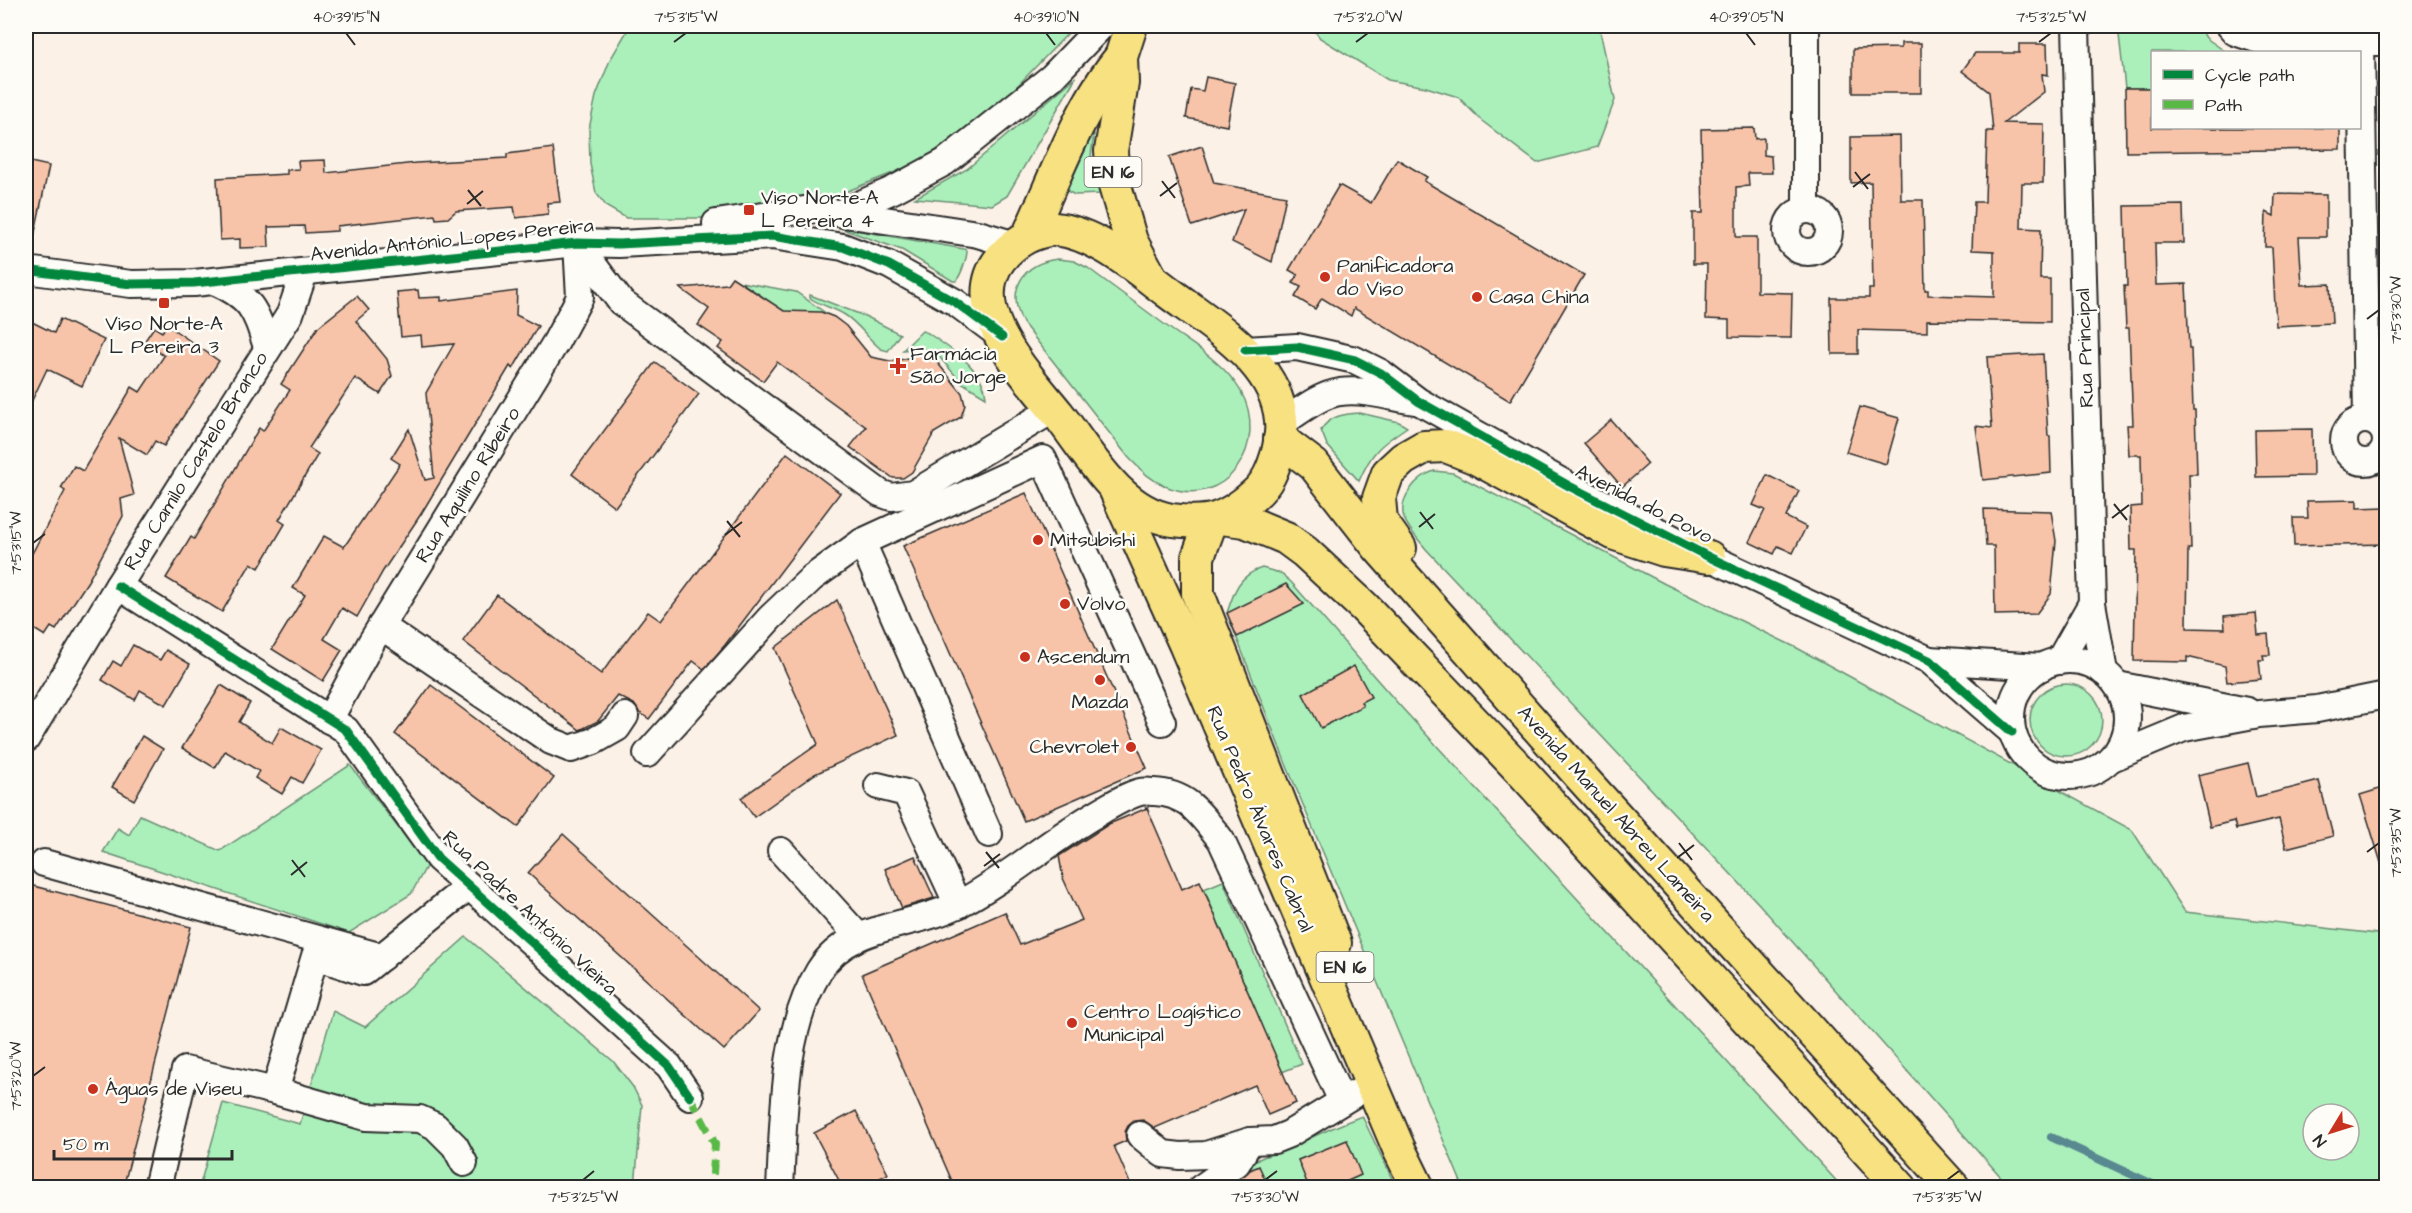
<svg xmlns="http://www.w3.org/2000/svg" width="2412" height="1213" font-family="'Architects Daughter',sans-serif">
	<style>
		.green { fill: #abf0bb; stroke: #6b8e73; stroke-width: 1.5; fill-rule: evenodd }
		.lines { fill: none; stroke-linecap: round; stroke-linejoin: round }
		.stream { stroke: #598890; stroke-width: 8 }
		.building { fill: #f8c4a9; stroke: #2b2b2b; stroke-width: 1.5 }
		.minor-casing { stroke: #2b2b2b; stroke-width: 30 }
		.major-casing { stroke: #2b2b2b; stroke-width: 36 }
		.minor { stroke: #fdfcf7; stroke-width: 26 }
		.major { stroke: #f8e181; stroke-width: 32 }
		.quiet { stroke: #58b947; stroke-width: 8; stroke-dasharray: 15 8; stroke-linecap: butt }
		.cycleway-casing { stroke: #fdfcf7; stroke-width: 13 }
		.cycleway { stroke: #00873e; stroke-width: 9 }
		.ticks { fill: none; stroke: #2b2b2b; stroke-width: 2 }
		.poi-dot { fill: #c8321e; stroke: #fdfcf7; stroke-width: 2 }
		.labels { text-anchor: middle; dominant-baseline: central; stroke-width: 5; stroke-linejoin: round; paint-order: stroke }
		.shield { fill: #fdfcf7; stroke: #6a6a68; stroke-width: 1.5 }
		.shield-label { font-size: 18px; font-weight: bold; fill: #2b2b2b }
		.poi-label { font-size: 20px; fill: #2b2b2b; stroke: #fdfcf7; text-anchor: start }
		.street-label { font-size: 20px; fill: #2b2b2b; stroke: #fdfcf7 }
		.neatline { fill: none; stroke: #2b2b2b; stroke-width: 2 }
		.ticks-label { font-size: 15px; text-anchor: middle; fill: #2b2b2b }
	</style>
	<rect width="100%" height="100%" fill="#fcf1e7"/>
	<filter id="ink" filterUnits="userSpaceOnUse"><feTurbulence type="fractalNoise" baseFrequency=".0167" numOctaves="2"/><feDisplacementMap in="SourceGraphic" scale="12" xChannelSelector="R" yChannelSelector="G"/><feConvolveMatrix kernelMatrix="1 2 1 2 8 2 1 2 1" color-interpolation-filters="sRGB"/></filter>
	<g filter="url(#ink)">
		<!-- green -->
		<g class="green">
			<polygon points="630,26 1075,26 995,109 918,163 840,194 785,209 724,218 626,218 607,207 596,193 590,164 589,129 596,96 610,60"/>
			<polygon points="1311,26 1599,26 1615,100 1597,147 1537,163 1482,121 1458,97 1426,87 1388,80 1320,38"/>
			<polygon points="2118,26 2199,26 2206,38 2226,52 2152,52 2152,88 2125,88"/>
			<polygon points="1076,77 1007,196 992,205 915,198 967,169"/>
			<polygon points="1087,134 1094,134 1091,156 1100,194 1075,195 1067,191"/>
			<path d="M837,227L964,249L967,251C967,258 961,275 956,281H953L902,250Z"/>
			<path d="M1058,259L1074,261L1088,268C1116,289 1144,309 1172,330C1196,347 1225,364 1240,390C1271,443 1226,512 1165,486C1150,480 1140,469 1129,458L1023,323C1006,290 1022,263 1058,259Z"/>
			<polygon points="741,282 796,292 827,314 784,311"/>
			<path d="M810,295L867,317L900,334L888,351L881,349C868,339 859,324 845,315C833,307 821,306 810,298Z"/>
			<path d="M922,331L928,333C950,349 984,368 986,397L961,382L935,352L919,348L903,350Z"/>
			<path d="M1360,413L1399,422L1407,427C1380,445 1372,451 1359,481L1327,445L1321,430C1330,415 1345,414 1360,413Z"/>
			<path d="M1434,471L1453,473L1463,478L1665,584L1797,648L2132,830L2185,912L2386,935V1187H2010L1759,904L1426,549C1419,540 1408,529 1404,518C1398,499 1416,477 1434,471ZM2313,1114H2349V1150H2313Z"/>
			<path d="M1262,568L1280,573L1291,582L1402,708L1842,1187H1463L1286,764L1227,613C1234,591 1239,575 1262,568Z"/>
			<circle cx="2066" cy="720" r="36"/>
			<polygon points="350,765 427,865 411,894 349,933 103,852 118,828 129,835 140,815 220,851"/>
			<polygon points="1223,881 1302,1064 1282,1072 1204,889"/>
			<polygon points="466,937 613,1061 633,1087 642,1105 635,1187 199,1188 223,1103 300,1124 333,1011 365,1027"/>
			<path d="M1362,1116L1396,1187H1251L1244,1173L1245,1166C1261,1156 1277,1153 1293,1146C1316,1135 1338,1125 1362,1116Z"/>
		</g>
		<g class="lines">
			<!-- stream -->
			<polyline class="stream" points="2051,1137 2161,1188"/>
		</g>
		<!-- building -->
		<g class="building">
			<polygon points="1901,43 1921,43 1921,93 1853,93 1853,49 1901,48"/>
			<polygon points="2019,44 2047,44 2048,75 2042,74 2044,92 2004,123 2044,124 2043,183 2022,183 2021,228 2041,229 2040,279 2050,279 2050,322 1927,320 1927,332 1858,330 1858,354 1832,354 1831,298 1869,298 1869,289 1873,289 1871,182 1851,183 1851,137 1900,136 1901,200 1923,200 1925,290 1928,290 1928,295 1994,297 1994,251 1972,250 1974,202 1985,202 1987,131 1993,131 1989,92 1962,71 1975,53 2019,53"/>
			<polygon points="1206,77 1235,83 1227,126 1186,118 1191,89 1203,91"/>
			<polygon points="2125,88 2152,88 2152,128 2340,128 2340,149 2126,152"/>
			<polygon points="1754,128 1755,139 1764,138 1764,155 1771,156 1772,173 1748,173 1749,186 1736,187 1736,237 1757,237 1757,292 1792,293 1791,338 1729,337 1729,320 1706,319 1707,264 1693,264 1693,213 1703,213 1701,129"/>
			<polygon points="1202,146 1214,183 1286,196 1272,262 1232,242 1244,209 1192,226 1169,157"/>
			<polygon points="553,148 560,202 547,203 548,214 516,218 514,207 456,211 448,218 436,219 435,215 337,226 337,231 305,233 304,226 268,227 269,247 240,248 240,239 220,240 217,178 287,174 287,170 299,169 298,161 325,160 326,173 416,163 507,158 507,154"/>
			<polygon points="1397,159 1427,177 1424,181 1584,275 1510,401 1354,308 1351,316 1322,298 1315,309 1295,297 1301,287 1293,283 1298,275 1289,270 1339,185 1371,203"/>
			<polygon points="26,161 49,166 34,237 26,236"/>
			<polygon points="2275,194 2326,195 2326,237 2299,237 2302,285 2330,284 2332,323 2276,326 2272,247 2265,247 2266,212 2274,216"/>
			<polygon points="2183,205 2184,243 2155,243 2156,285 2186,284 2189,349 2191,349 2193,410 2195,410 2197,474 2189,474 2191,549 2188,549 2187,628 2225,629 2224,616 2256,613 2258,635 2268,634 2270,655 2263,655 2264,660 2259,660 2261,679 2227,682 2225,666 2187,657 2187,662 2134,661 2136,550 2131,550 2130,507 2142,506 2141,455 2129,455 2127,425 2133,425 2129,328 2126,328 2124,286 2127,286 2125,206"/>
			<polygon points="732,277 784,311 821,312 834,317 846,326 871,357 890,361 905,359 920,353 932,356 962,393 965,405 961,417 934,433 912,472 903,478 893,478 850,447 866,427 777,362 763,381 718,348 723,342 698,325 709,309 680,288 727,284"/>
			<polygon points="418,290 419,298 441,297 441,301 517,291 516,315 538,326 513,369 510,366 421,514 383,571 357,617 342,608 324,639 342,650 323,681 272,649 305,595 293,588 324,536 344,547 400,464 391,458 409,429 425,480 434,478 426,393 454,344 422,347 421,335 401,337 397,292"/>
			<polygon points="357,296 369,310 356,321 387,359 392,376 380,394 355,378 309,448 318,454 279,520 285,524 259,568 251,563 222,612 166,578 191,537 194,539 259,428 263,431 290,390 281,384 318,327"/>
			<polygon points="26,319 54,333 60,319 104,340 82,386 47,369 26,413"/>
			<polygon points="167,325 219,361 164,446 155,441 147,455 119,438 134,495 121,499 123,516 88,581 56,630 51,627 45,636 26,624 26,565 65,491 61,488 74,466 83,471 132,387 140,392 164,356 144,342 154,327 162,332"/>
			<polygon points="2043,354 2048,436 2050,436 2051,473 1983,480 1976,426 1992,428 1987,357"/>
			<polygon points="655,362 699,394 615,507 572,474"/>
			<polygon points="1860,407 1899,418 1886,464 1846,452"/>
			<polygon points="1611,420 1648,464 1622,487 1584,443"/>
			<polygon points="2312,429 2313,476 2256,477 2255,430"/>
			<polygon points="787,453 840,493 725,645 704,669 693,661 649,719 639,712 634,704 618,696 598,721 580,730 463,641 497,595 601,674 648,612 661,621"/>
			<polygon points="1767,475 1799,491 1786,517 1806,527 1793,553 1778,546 1774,554 1749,542 1765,510 1753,505"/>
			<polygon points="1026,493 1147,768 1024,821 903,546"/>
			<polygon points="2357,500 2357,508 2386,507 2386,544 2294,546 2293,518 2308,518 2307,501"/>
			<polygon points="1984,509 2051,511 2056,541 2051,594 2036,614 1995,615 1994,546 1986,546"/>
			<polygon points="1286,584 1304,604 1237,637 1227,613"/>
			<polygon points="837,600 898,735 815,774 754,817 741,798 818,744 775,648"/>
			<polygon points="133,645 160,660 166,650 190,664 166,705 140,690 135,700 102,680 113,661 121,666"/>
			<polygon points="1354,666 1371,697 1361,702 1363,706 1321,728 1303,694"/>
			<polygon points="221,685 250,703 239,722 272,743 281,727 321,750 302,783 292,777 282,794 255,778 259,771 225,751 215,768 182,748"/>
			<polygon points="431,685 554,778 518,827 395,734"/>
			<polygon points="142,736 163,749 134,800 112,787"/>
			<polygon points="2248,763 2256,797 2319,781 2333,836 2286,848 2279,819 2236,829 2234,821 2210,827 2198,775"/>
			<polygon points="2386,787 2386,866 2382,866 2360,795"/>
			<polygon points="1147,808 1182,889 1200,881 1296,1103 1268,1115 1255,1085 1155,1128 1143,1120 1134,1121 1128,1126 1125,1132 1126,1141 1114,1146 1132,1188 955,1188 862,974 1005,912 1020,945 1082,920 1063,878 1059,856 1109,824"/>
			<polygon points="563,834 759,1011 724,1050 528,873"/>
			<polygon points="915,856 934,898 902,908 885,869"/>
			<polygon points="26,884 191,927 123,1188 26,1188"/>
			<polygon points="856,1111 888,1174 860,1188 843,1188 814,1133"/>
			<polygon points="1347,1140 1361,1175 1332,1188 1309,1188 1298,1160"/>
			<polygon points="1259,1166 1269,1188 1228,1188 1250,1170"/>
		</g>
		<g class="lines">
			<defs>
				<g id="minor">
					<polyline points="1806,26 1806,210"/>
					<polyline points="2076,26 2092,603 2104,672"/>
					<polyline points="2230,26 2235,32 2265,42 2386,42"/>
					<polyline points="2361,42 2367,419"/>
					<circle cx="1808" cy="231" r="21"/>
					<polyline points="840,213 893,190 945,162 1052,77 1101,26"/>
					<polyline points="716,223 811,209 978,234 1015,245"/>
					<polyline points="577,243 621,302 880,493 891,497 913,494 1054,409"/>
					<polyline points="26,270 131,284 194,283 577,243 619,244 772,236 843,247 889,265 955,302 1002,337"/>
					<path d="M214,281C252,298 255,309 267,347"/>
					<polyline points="1245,350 1297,347 1355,360 1381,373 1418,401 1569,486 1709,557 1929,660 2012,732"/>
					<circle cx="2365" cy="441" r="21"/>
					<path d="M1282,423C1299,412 1319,395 1340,392C1365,389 1391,397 1415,401"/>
					<polyline points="862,542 989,834"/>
					<polyline points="118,586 346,730 438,858 669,1066 690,1097"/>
					<polyline points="381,626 551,741 571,749 594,741 617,728 625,716"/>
					<polyline points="1929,660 2042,667"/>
					<circle cx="2069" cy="718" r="58"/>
					<polyline points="2059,661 2092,603"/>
					<polyline points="2117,685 2247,711"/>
					<polyline points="329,720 372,641 556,342 580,297 577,243"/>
					<polyline points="26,739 118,586 290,314 304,273"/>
					<polyline points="647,754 770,618 812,578 862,542 1043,459 1162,722"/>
					<polyline points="2112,758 2184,728 2259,714 2317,709 2386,695"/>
					<polyline points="878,786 906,793 958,905"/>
					<polyline points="781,851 858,936"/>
					<polyline points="44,863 382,957"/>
					<polyline points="275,1091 366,1117 420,1119 435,1126 455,1146 464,1163"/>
					<polyline points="1140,1135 1163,1154 1180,1156 1206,1155 1250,1141 1274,1140 1289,1134 1356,1093"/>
					<polyline points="157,1188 185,1070 275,1091 315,956 363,972 469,886"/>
					<path d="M780,1188C784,1118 782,1032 819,971C849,922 914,928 959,904C1007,879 1049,841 1096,814C1109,806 1125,796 1140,792C1144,791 1150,792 1154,792C1188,793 1201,815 1221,840L1342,1101"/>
					<polyline points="1201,1188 1237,1163 1250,1141"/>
				</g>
				<g id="major">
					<polyline points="1131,26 1121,57 1122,83 1111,151 1113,179 1131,241 1150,276"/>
					<path d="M1055,229C1096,233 1136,268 1168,292C1220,331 1299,375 1278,452C1273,469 1268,483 1254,495C1226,520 1208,525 1172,520C1119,512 1088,452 1058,414C1027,375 961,309 1001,258C1016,240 1033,232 1055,229Z"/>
					<path d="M1029,234C1055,178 1081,104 1121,57"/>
					<polyline points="1280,439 1314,465 1378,547 1582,778 1954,1188"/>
					<polyline points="1116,491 1185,644 1399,1149 1418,1188"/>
					<polyline points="1221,518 1245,521 1286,538 1305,552 1364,607 1523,773 1901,1188"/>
					<polyline points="1211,522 1198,557 1198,594 1335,943"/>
					<polyline points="1400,548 1381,521 1379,498 1388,473 1403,459 1424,447 1446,446 1474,457 1615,534 1664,550 1709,557"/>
				</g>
			</defs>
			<!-- minor casing -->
			<use href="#minor" class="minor-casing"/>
			<!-- major casing -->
			<use href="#major" class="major-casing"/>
			<!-- minor -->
			<use href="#minor" class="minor"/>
			<!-- major -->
			<use href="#major" class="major"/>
			<!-- quiet -->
			<polyline class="quiet" points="690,1097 715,1144 712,1188"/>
			<defs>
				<g id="cycleway">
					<polyline points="26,270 131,284 194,283 577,243 619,244 772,236 843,247 889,265 955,302 1002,337"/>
					<polyline points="1245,350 1297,347 1355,360 1381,373 1418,401 1569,486 1709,557 1929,660 2012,732"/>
					<polyline points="118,586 346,730 438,858 669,1066 690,1097"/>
				</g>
			</defs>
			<!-- cycleway casing -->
			<use href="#cycleway" class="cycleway-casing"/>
			<!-- cycleway -->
			<use href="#cycleway" class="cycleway"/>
		</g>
	</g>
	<!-- ticks -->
	<path class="ticks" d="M346,33L355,45M1046,33L1055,45M1746,33L1755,45M674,42L686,33M1356,42L1368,33M2039,42L2051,33M1855,172L1868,189M1162,181L1175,198M1853,187L1870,174M468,190L481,206M1160,196L1177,183M467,204L483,191M2367,319L2379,310M2114,504L2127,520M1420,512L1433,529M2112,518L2129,505M727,521L740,537M1419,527L1435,514M725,535L742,522M33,543L45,534M1679,843L1692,860M986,852L999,868M2367,852L2379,843M1677,858L1694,845M292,860L305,877M984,866L1000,854M291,875L307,862M33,1076L45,1067M583,1180L594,1171M1265,1180L1277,1171M1947,1180L1959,1171"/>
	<!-- markers -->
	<g class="poi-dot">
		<rect x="743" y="204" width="12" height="12" rx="3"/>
		<circle cx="1325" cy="277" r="6"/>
		<circle cx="1477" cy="297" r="6"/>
		<rect x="158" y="297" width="12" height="12" rx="3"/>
		<path d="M895 357h6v6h6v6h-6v6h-6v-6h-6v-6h6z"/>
		<circle cx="1038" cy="540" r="6"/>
		<circle cx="1065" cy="604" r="6"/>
		<circle cx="1025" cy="657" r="6"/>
		<circle cx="1100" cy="680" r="6"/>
		<circle cx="1131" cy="747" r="6"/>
		<circle cx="1072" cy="1023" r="6"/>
		<circle cx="93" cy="1089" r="6"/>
	</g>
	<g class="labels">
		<!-- shield labels -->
		<g class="shield">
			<rect x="1084.5" y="157" width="57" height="30" rx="4.5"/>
			<rect x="1316.5" y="952" width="57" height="30" rx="4.5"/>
		</g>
		<g class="shield-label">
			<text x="1113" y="172">EN 16</text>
			<text x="1345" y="967">EN 16</text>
		</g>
		<!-- poi labels -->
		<g class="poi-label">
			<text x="761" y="198">Viso Norte-A<tspan x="761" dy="23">L Pereira 4</tspan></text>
			<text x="1337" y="266">Panificadora<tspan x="1337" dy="23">do Viso</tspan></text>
			<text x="1489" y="297">Casa China</text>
			<text x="164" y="324" text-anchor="middle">Viso Norte-A<tspan x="164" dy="23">L Pereira 3</tspan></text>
			<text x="910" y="354">Farmácia<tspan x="910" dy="23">São Jorge</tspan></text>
			<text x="1050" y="540">Mitsubishi</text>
			<text x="1077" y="604">Volvo</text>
			<text x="1037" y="657">Ascendum</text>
			<text x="1100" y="702" text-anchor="middle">Mazda</text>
			<text x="1119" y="747" text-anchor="end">Chevrolet</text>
			<text x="1084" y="1012">Centro Logístico<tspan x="1084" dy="23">Municipal</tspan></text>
			<text x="105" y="1089">Águas de Viseu</text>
		</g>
		<!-- street labels -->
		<g class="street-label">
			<text transform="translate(452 240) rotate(-6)">Avenida António Lopes Pereira</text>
			<text transform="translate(2085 348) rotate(-92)">Rua Principal</text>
			<text transform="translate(196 461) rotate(-58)">Rua Camilo Castelo Branco</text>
			<text transform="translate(468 485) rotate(-58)">Rua Aquilino Ribeiro</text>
			<text transform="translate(1644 504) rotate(27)">Avenida do Povo</text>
			<text transform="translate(1616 814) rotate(48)">Avenida Manuel Abreu Lameira</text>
			<text transform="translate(1260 819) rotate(67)">Rua Pedro Álvares Cabral</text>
			<text transform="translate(530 913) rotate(43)">Rua Padre António Vieira</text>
		</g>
	</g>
	<!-- margin -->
	<rect width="2412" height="1213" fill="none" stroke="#fdfcf7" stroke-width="66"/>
	<!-- legend -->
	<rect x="2151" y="51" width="210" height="78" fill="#fdfcf7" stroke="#a9a8a5" stroke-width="1.5"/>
	<rect x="2163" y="70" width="30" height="9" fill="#00873e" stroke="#a9a8a5" stroke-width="1.5"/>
	<text x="2205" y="81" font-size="18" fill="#2b2b2b">Cycle path</text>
	<rect x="2163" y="100" width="30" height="9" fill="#58b947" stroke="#a9a8a5" stroke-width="1.5"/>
	<text x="2205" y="111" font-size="18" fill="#2b2b2b">Path</text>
	<!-- north arrow -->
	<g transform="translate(2331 1132) rotate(232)"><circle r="28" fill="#fdfcf7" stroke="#a9a8a5" stroke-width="1.5"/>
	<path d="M0-4.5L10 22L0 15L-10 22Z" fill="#c8321e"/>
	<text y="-9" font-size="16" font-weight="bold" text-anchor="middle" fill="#2b2b2b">N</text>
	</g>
	<!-- scale -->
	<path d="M54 1150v9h178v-9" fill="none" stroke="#2b2b2b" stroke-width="3"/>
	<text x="63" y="1150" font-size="18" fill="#2b2b2b" stroke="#fdfcf7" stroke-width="4.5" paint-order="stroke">50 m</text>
	<rect x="33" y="33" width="2346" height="1147" class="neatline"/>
	<g class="ticks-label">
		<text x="346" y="22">40°39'15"N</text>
		<text x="686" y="22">7°53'15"W</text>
		<text x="1046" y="22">40°39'10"N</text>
		<text x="1368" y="22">7°53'20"W</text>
		<text x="1746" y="22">40°39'05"N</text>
		<text x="2051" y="22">7°53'25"W</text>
		<text transform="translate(2396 310) rotate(-90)" y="5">7°53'30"W</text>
		<text transform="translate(16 543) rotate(-90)" y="5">7°53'15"W</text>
		<text transform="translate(2396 843) rotate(-90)" y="5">7°53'35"W</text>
		<text transform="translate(16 1076) rotate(-90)" y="5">7°53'20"W</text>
		<text x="583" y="1202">7°53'25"W</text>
		<text x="1265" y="1202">7°53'30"W</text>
		<text x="1947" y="1202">7°53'35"W</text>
	</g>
</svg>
